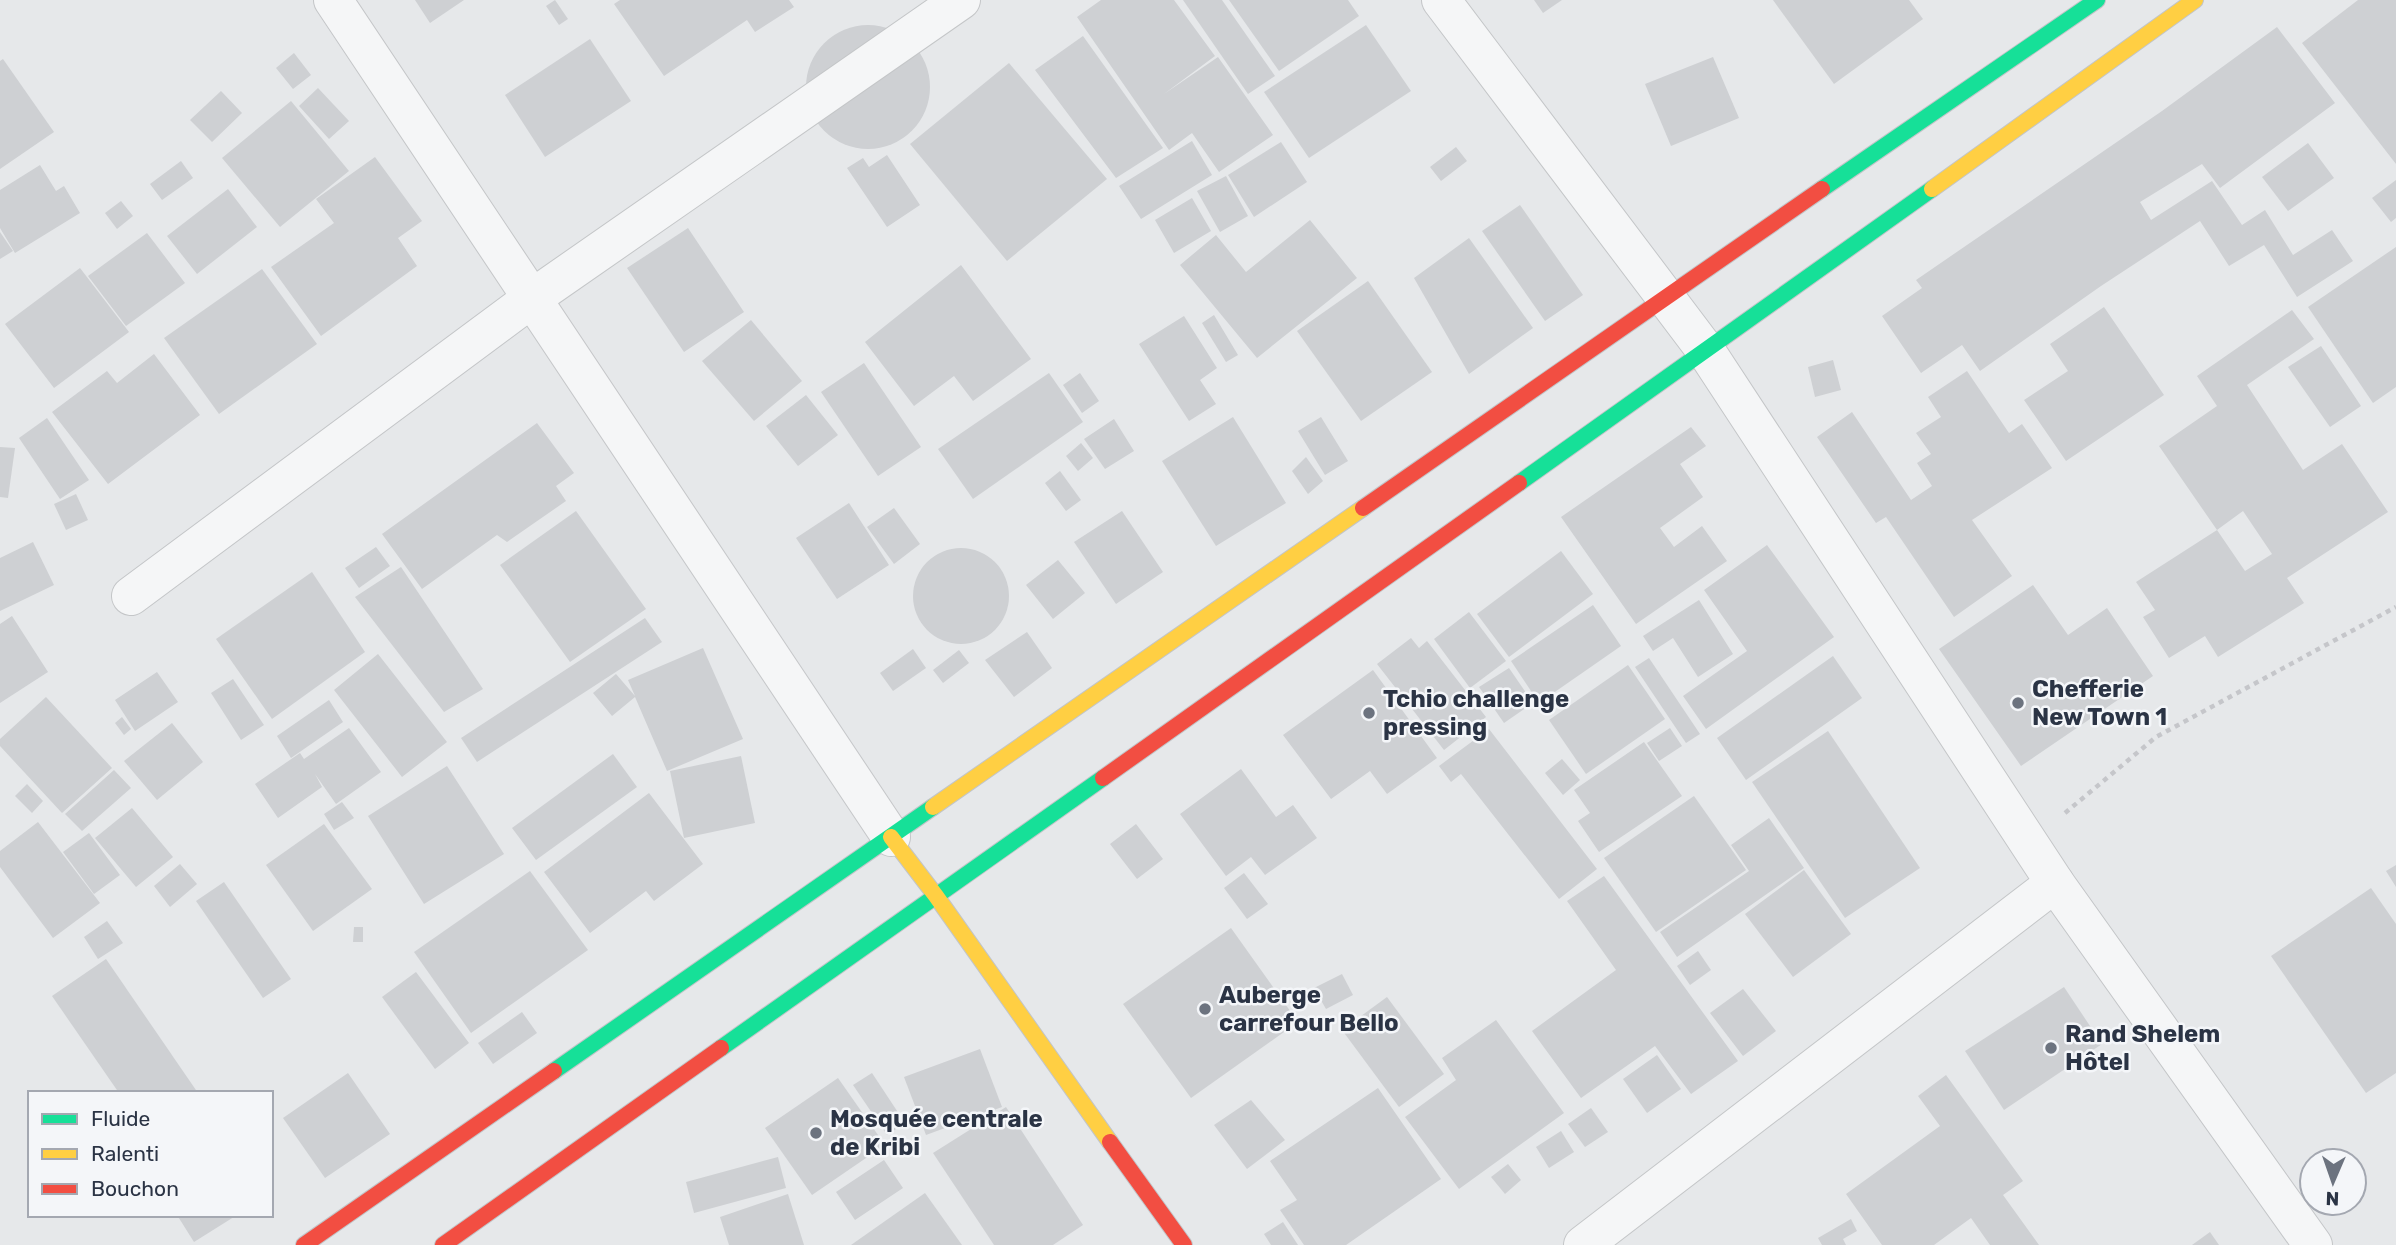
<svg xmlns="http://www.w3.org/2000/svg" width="2396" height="1245" font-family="Rubik,sans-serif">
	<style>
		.building { fill: #ced0d3; fill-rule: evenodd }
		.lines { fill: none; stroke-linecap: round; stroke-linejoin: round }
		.street-casing { stroke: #c4c6c8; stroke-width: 40 }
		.fast-casing { stroke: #c2c5c8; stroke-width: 18 }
		.slow-casing { stroke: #c2c5c8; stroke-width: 18 }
		.jam-casing { stroke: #c2c5c8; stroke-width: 18 }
		.path { stroke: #c5c6ca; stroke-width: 4.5; stroke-dasharray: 5 5; stroke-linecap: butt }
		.street { stroke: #f5f6f7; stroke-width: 38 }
		.fast { stroke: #16e098; stroke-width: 16 }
		.slow { stroke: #ffcf43; stroke-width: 16 }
		.jam { stroke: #f24e42; stroke-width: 16 }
		.poi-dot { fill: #6c737f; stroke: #f4f6f9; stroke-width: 2.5 }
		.labels { text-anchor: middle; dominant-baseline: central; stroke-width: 5; stroke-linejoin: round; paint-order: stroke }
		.poi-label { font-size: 24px; font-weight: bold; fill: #2b3445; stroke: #f4f6f9; text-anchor: start }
	</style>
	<rect width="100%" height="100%" fill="#e6e8ea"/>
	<!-- building -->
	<g class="building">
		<polygon points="415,0 464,0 430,23"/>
		<polygon points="555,0 568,19 559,25 546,6"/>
		<polygon points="620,0 789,0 794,7 755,32 747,20 664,76 614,4"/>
		<polygon points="1101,0 1174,0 1215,56 1164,94 1218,57 1273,135 1219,172 1192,133 1169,150 1077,17"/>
		<polygon points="1183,0 1222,0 1275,76 1248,94"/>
		<polygon points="1229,0 1348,0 1359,16 1279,71"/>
		<polygon points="1534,0 1562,0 1543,13"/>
		<polygon points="1773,0 1909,0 1923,19 1834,84"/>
		<polygon points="2358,0 2396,0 2396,164 2302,43"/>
		<polygon points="1366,25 1411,91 1309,158 1264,92"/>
		<circle cx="868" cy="87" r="62"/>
		<polygon points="2277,27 2335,103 2220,188 2202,164 2140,202 2151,220 2212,181 2242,225 2265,210 2293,255 2332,230 2353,261 2297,297 2264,245 2229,266 2200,221 2101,286 1980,371 1962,345 1921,373 1882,316 1922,288 1916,280 2162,111"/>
		<polygon points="1083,36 1163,148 1116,178 1035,70"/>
		<polygon points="590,39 631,101 545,157 505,95"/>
		<polygon points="294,53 311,75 293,89 276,68"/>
		<polygon points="1713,57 1739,118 1671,146 1645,84"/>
		<polygon points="3,59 54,132 0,169 0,61"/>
		<polygon points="1009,63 1107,179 1007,261 910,144"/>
		<polygon points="318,88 349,121 329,139 299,106"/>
		<polygon points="221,91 242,113 212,142 190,120"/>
		<polygon points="291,101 349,171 280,227 222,158"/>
		<polygon points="1192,141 1212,175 1141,219 1119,186"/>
		<polygon points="1281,142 1307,182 1254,217 1228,175"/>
		<polygon points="2308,143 2334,178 2288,211 2262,177"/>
		<polygon points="1456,147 1467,161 1441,181 1430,167"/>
		<polygon points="887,155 920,205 887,227 847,168 863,158 869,167"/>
		<polygon points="375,157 422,221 398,238 417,266 321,336 271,267 334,223 316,199"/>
		<polygon points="181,161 193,178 162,200 150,184"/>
		<polygon points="40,165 56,191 64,186 80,213 15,253 0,228 0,190"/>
		<polygon points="1226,176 1248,216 1220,232 1197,191"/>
		<polygon points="2396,180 2396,218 2391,222 2372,198"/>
		<polygon points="228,189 257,227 197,274 167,236"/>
		<polygon points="1192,198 1211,231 1174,253 1155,220"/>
		<polygon points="121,201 133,216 117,229 105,213"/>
		<polygon points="1520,205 1583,295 1545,321 1482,231"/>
		<polygon points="1310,220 1357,278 1257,358 1180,265 1216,235 1246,272"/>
		<polygon points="688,228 744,312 684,352 627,268"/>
		<polygon points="0,232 13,251 0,259"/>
		<polygon points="147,233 185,283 126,326 88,276"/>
		<polygon points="1469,238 1533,328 1469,374 1414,278"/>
		<polygon points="2396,247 2396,387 2373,403 2308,307"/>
		<polygon points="961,265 1031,359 973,401 954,376 914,406 865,342"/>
		<polygon points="80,268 129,332 54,388 5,324"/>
		<polygon points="262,269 317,344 219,414 164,338"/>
		<polygon points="1368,281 1432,372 1361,421 1297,331"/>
		<polygon points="2104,307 2164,395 2066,461 2024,400 2068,371 2050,344"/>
		<path d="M2292,310L2314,339L2247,385L2303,470L2342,444L2388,512L2287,578L2304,603L2218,657L2205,636L2169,658L2143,617L2155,610L2136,582L2217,530L2159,446L2217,406L2197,376ZM2243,511L2272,554L2245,571L2217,530Z"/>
		<polygon points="1214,315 1238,355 1226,362 1202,323"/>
		<polygon points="1184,316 1217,368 1200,380 1216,404 1189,421 1139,344"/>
		<polygon points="751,320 802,381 754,421 702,361"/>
		<polygon points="2321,346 2361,406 2330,427 2288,367"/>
		<polygon points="154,354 200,415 108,484 52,412 107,371 117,383"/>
		<polygon points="1833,360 1841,390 1815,397 1808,367"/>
		<polygon points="864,363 921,447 878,476 821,392"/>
		<polygon points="1967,371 2009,433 2022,424 2052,468 1972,520 2012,576 1954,617 1886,517 1876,523 1817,437 1852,412 1911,500 1932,486 1917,463 1931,454 1916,433 1941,417 1928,397"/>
		<polygon points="1049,373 1083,422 973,499 938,449"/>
		<polygon points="1080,373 1099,401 1082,413 1063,385"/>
		<polygon points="806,395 838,435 798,466 766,426"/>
		<polygon points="1233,417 1286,503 1216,546 1162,461"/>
		<polygon points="1321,417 1348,461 1325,475 1298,431"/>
		<polygon points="47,418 89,480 60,499 19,438"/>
		<polygon points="1114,419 1134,451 1105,469 1084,439"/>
		<polygon points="537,423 574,473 556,486 566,501 507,542 497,535 422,589 382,534"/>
		<polygon points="1691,427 1706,446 1680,464 1703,497 1660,528 1674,547 1702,526 1727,561 1636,624 1561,517"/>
		<polygon points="1081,443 1093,458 1078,471 1066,456"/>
		<polygon points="0,447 15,448 8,498 0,497"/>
		<polygon points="1306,457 1323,481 1308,494 1292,471"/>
		<polygon points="1060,471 1081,500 1066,511 1045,483"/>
		<polygon points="76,494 88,520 66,530 54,504"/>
		<polygon points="849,503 889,565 837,599 796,538"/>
		<polygon points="894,508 920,544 894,564 867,527"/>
		<polygon points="576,511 646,609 570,662 500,565"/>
		<polygon points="1122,511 1163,572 1116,604 1074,542"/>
		<polygon points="33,542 54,585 0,611 0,558"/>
		<polygon points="1767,545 1834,637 1706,729 1683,696 1747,651 1704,590"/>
		<polygon points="376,547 390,566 359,588 345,568"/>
		<circle cx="961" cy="596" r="48"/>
		<polygon points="1561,551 1593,594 1509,657 1477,614"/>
		<polygon points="1058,560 1085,593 1053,619 1026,585"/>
		<polygon points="401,567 483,689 444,712 355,597"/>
		<polygon points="312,572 365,652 272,719 216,639"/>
		<polygon points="2033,585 2068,635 2107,608 2153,676 2021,766 1939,649"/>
		<polygon points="1699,600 1733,654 1698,677 1673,638 1653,651 1643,636"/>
		<polygon points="1593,605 1621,646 1539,703 1511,661"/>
		<polygon points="1469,612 1506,661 1470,688 1434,639"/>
		<polygon points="12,616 48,672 0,703 0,624"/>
		<polygon points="645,618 662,642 477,762 461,738"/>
		<polygon points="1027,632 1052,668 1014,697 985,660"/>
		<polygon points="1411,638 1419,648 1427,641 1486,717 1444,750 1377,664"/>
		<polygon points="703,648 743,739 667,771 635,697 612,716 593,693 616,674 635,696 628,680"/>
		<polygon points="913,649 926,668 893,691 880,673"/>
		<polygon points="959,650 969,663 943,683 933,670"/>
		<polygon points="378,654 447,742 402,777 334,690"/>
		<polygon points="1833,656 1862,698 1746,780 1717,738"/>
		<polygon points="1649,658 1700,734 1686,743 1635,667"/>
		<polygon points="1628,665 1665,719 1586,774 1549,720"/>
		<polygon points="1509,668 1533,703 1504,723 1479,687"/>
		<polygon points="1373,670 1437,758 1387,794 1370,771 1331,799 1283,735"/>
		<polygon points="157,672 178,702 135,731 115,700"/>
		<polygon points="233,679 264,725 241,740 211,693"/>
		<polygon points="46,697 112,768 62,813 0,746 0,739"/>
		<polygon points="329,700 343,722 291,758 277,736"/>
		<polygon points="122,717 131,729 124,735 115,723"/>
		<polygon points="172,723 203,762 157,800 124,761"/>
		<polygon points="349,728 381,772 336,804 315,774 322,787 278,818 255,784 300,753 304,759"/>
		<polygon points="1670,728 1682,746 1659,761 1647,743"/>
		<polygon points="1489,729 1597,869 1559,899 1461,774 1451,782 1439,766"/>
		<polygon points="1828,731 1920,868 1845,918 1752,782"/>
		<polygon points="1644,742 1682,796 1599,852 1578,821 1590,813 1574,790"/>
		<polygon points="613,754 637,787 536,860 512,828"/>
		<polygon points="741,756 755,823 684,838 670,771"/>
		<polygon points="1562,759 1580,780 1563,795 1545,773"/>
		<polygon points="447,766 504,854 424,904 368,816"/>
		<polygon points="1241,769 1276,817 1293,805 1317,838 1265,875 1251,857 1226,876 1180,814"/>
		<polygon points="114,770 131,788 82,831 65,814"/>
		<polygon points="27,784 43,801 32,813 15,796"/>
		<polygon points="649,793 703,864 654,901 646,891 590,933 544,872"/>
		<polygon points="1694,796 1746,870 1656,932 1604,858"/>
		<polygon points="342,802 354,818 334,830 324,814"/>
		<polygon points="132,808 173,857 136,887 95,838"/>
		<polygon points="1769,818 1804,868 1677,957 1660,932 1749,871 1731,845"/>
		<polygon points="38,822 100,903 53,938 0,867 0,851"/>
		<polygon points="324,824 372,889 313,931 266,865"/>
		<polygon points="1136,824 1163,859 1137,879 1110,844"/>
		<polygon points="89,833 120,875 94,894 63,852"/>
		<polygon points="180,864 197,884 170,907 154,886"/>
		<polygon points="2396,865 2396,887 2386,871"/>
		<polygon points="1804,870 1851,934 1793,977 1745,914"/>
		<polygon points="530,871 588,950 471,1033 414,952"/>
		<polygon points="1244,873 1268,904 1247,919 1224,888"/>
		<polygon points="1604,876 1738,1061 1691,1094 1655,1046 1581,1098 1532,1031 1616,970 1567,901"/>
		<polygon points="224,882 291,979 263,998 196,901"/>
		<polygon points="2371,888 2396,924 2396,1073 2366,1093 2271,956"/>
		<polygon points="107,921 123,943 98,959 84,937"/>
		<polygon points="354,927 363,927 363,942 353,942"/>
		<polygon points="1231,928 1298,1022 1191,1098 1123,1004"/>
		<polygon points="1698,951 1711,970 1690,985 1677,966"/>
		<polygon points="106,959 198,1093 119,1093 52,996"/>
		<polygon points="416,972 469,1043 435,1069 382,997"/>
		<polygon points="1342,974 1353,995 1326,1009 1314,988"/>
		<polygon points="2064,987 2102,1044 2004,1110 1965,1051"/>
		<polygon points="1743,989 1776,1031 1743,1056 1710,1013"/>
		<polygon points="1387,997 1444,1074 1399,1107 1342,1030"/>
		<polygon points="522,1012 537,1033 493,1064 478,1043"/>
		<polygon points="1496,1020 1564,1113 1459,1189 1405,1117 1456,1080 1442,1058"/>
		<polygon points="980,1049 1002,1107 926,1135 904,1077"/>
		<polygon points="1657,1055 1681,1089 1647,1113 1623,1079"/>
		<polygon points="348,1073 390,1134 325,1178 283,1118"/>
		<polygon points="872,1073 905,1123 887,1135 853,1085"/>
		<polygon points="1946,1075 2023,1181 2003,1195 2039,1245 1990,1245 1971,1218 1934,1245 1882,1245 1846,1194 1940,1126 1918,1096"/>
		<polygon points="838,1078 885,1145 812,1195 765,1128"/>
		<polygon points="1378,1088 1441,1179 1346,1245 1304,1245 1280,1210 1297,1200 1270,1161"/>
		<polygon points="1251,1100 1285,1140 1247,1169 1214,1125"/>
		<polygon points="1006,1107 1083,1225 1053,1245 994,1245 933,1153"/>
		<polygon points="1591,1108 1608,1132 1585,1147 1568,1124"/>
		<polygon points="1561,1131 1574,1152 1549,1168 1536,1147"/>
		<polygon points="778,1157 786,1188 694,1213 686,1182"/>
		<polygon points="884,1160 903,1188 855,1220 836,1192"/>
		<polygon points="1508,1164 1521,1180 1505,1194 1491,1177"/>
		<polygon points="925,1193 962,1245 851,1245"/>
		<polygon points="788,1194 804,1245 729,1245 720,1217"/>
		<polygon points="177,1215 237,1215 194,1242"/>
		<polygon points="1851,1219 1857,1231 1843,1239 1846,1245 1822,1245 1818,1238"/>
		<polygon points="1283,1222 1298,1245 1271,1245 1264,1234"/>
		<polygon points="2210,1232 2219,1245 2192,1245"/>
	</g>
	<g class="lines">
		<defs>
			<g id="street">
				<polyline points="333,0 891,837"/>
				<polyline points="1441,0 1706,351 2055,883 2313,1245"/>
				<polyline points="131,596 531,299 961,0"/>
				<polyline points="1583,1245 2055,883"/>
			</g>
			<g id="fast">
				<polyline points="1822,189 2097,0"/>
				<polyline points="1519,483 1932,189"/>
				<polyline points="721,1048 1103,778"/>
				<polyline points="554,1071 933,807"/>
			</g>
			<g id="slow">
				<polyline points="1932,189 2195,0"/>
				<polyline points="933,807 1363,508"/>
				<polyline points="891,837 936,896 1110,1142"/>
			</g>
			<g id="jam">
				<polyline points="1363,508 1822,189"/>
				<polyline points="1103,778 1519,483"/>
				<polyline points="1110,1142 1184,1245"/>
				<polyline points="304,1245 554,1071"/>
				<polyline points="443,1245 721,1048"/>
			</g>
		</defs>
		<!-- street casing -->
		<use href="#street" class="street-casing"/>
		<!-- fast casing -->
		<use href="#fast" class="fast-casing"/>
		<!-- slow casing -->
		<use href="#slow" class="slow-casing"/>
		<!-- jam casing -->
		<use href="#jam" class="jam-casing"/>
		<!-- path -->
		<polyline class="path" points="2065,813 2156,737 2396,607"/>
		<!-- street -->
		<use href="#street" class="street"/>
		<!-- fast -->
		<use href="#fast" class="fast"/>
		<!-- slow -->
		<use href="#slow" class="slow"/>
		<!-- jam -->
		<use href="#jam" class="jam"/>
	</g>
	<!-- markers -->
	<g class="poi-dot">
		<circle cx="2018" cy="703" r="7"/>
		<circle cx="1369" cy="713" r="7"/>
		<circle cx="1205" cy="1009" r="7"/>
		<circle cx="2051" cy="1048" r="7"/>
		<circle cx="816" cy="1133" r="7"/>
	</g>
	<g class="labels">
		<!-- poi labels -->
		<g class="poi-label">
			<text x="2032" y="689">Chefferie<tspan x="2032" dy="28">New Town 1</tspan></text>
			<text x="1383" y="699">Tchio challenge<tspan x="1383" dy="28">pressing</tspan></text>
			<text x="1219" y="995">Auberge<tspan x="1219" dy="28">carrefour Bello</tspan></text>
			<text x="2065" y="1034">Rand Shelem<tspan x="2065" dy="28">Hôtel</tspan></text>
			<text x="830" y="1119">Mosquée centrale<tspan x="830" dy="28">de Kribi</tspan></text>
		</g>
	</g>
	<!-- legend -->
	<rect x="28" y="1091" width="245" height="126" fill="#f4f6f9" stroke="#a4a8b1" stroke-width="2"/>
	<rect x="42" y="1114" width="35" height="10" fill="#16e098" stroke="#a4a8b1" stroke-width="2"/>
	<text x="91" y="1126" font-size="21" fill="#2b3445">Fluide</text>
	<rect x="42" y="1149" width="35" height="10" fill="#ffcf43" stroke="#a4a8b1" stroke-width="2"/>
	<text x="91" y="1161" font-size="21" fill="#2b3445">Ralenti</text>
	<rect x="42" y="1184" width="35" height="10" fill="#f24e42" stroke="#a4a8b1" stroke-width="2"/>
	<text x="91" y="1196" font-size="21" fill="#2b3445">Bouchon</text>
	<!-- north arrow -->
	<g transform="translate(2333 1182) rotate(182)"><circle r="33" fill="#f4f6f9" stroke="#a4a8b1" stroke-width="2"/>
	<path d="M0-5L12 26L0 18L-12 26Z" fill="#6c737f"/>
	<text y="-10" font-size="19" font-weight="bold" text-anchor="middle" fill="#2b3445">N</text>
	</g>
</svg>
